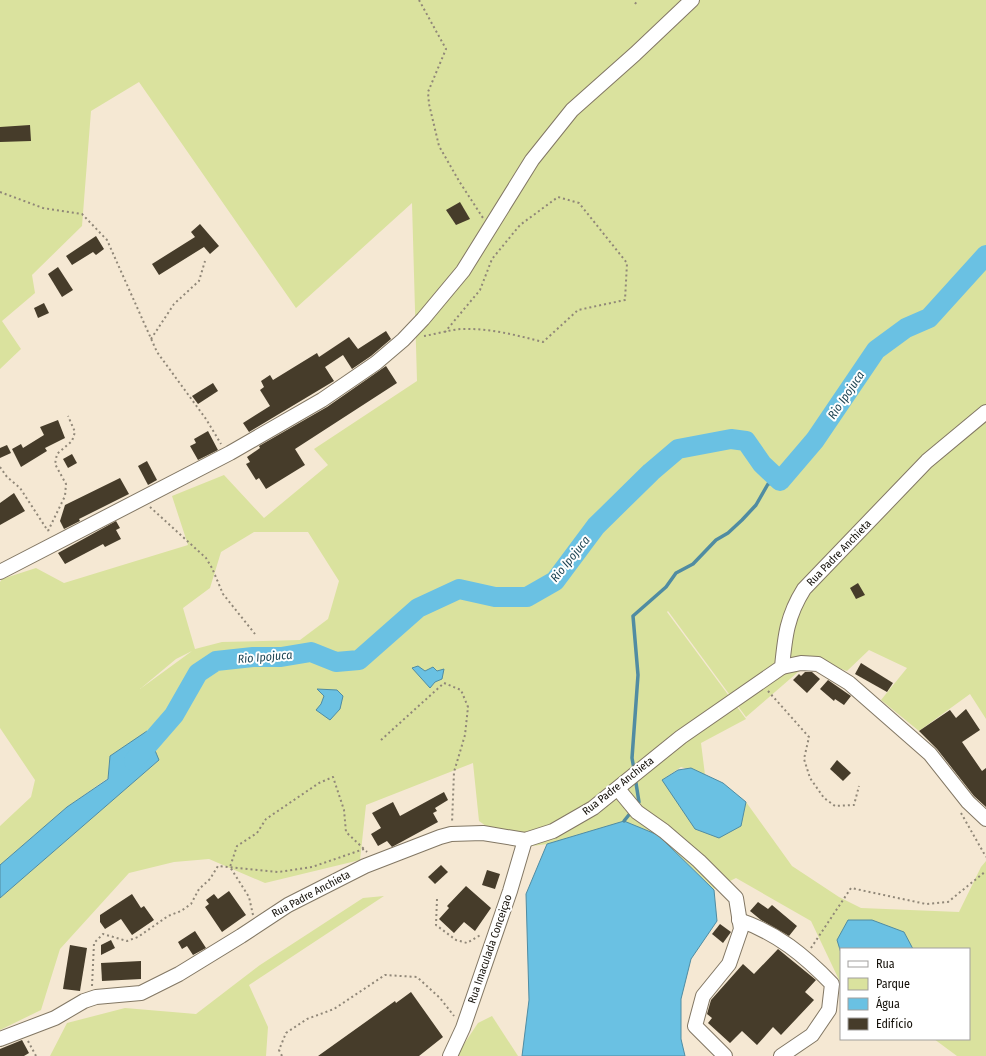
<svg xmlns="http://www.w3.org/2000/svg" width="986" height="1056" font-family="'Fira Sans Condensed',sans-serif">
	<style>
		.green { fill: #dae29e; fill-rule: evenodd }
		.water { fill: #6ac1e3; stroke: #508ca2 }
		.lines { fill: none; stroke-linecap: round; stroke-linejoin: round }
		.stream { stroke: #508ca2; stroke-width: 3.5 }
		.river { stroke: #6ac1e3; stroke-width: 20 }
		.building { fill: #463c2a }
		.minor-casing { stroke: #827764; stroke-width: 16 }
		.path { stroke: #908778; stroke-width: 2; stroke-dasharray: 2 3; stroke-linecap: butt }
		.minor { stroke: #fff; stroke-width: 14 }
		.labels { text-anchor: middle; dominant-baseline: central; stroke-width: 4; stroke-linejoin: round; paint-order: stroke }
		.street-label { font-size: 11px; fill: #141009; stroke: #fff }
		.water-label { font-size: 12px; font-style: italic; fill: #1e4554; stroke: #fff }
	</style>
	<rect width="100%" height="100%" fill="#f5e8d3"/>
	<!-- green -->
	<g class="green">
		<path d="M0,0H986V719L970,694L919,731L881,700L907,668L869,650L847,671L813,659L746,717L668,611L667,612L746,719L701,743L705,775L681,767L662,780L741,826L746,802L792,866L839,897L861,908L959,912L981,867L986,861V1056H957L934,1039H969V949H841V984L811,921L736,878L714,889L658,835L609,826L547,844L517,848L479,821L473,763L366,805L360,860L265,883L209,859L174,862L129,873L60,949L41,1010L0,1030V898L159,760L147,732L110,756L108,778L67,807L0,865V826L31,797L35,780L0,728V582L2,579L36,568L64,583L188,545L172,496L224,475L264,518L328,465L314,449L417,381L412,203L296,308L139,82L91,111L82,226L32,275L35,293L2,321L21,349L0,369ZM254,532H308L339,581L328,619L300,640L222,642L195,649L183,608L210,588L221,552ZM192,651L140,689L176,659Z"/>
		<polygon points="384,896 249,985 268,1027 266,1056 50,1056 67,1023 125,1008 196,1014 260,965 363,898"/>
		<polygon points="492,1016 518,1056 456,1056 478,1023"/>
	</g>
	<!-- water -->
	<g class="water">
		<polygon points="418,666 425,671 433,667 437,671 444,669 442,679 435,682 430,688 412,668"/>
		<polygon points="317,689 337,690 343,696 340,709 330,720 316,710 321,704 324,696"/>
		<polygon points="147,731 159,760 0,898 0,865 67,807 108,779 110,756"/>
		<polygon points="691,768 723,783 746,802 741,826 719,838 695,829 662,780 678,770"/>
		<polygon points="624,821 658,835 714,890 717,921 691,959 681,999 681,1039 685,1056 522,1056 529,1000 526,894 547,844"/>
		<polygon points="848,920 872,920 904,932 913,949 841,949 841,953 837,940"/>
	</g>
	<g class="lines">
		<!-- stream -->
		<g class="stream">
			<polyline points="634,769 632,758 638,675 633,616 666,587 676,573 693,564 716,540 728,533 742,520 756,505 768,484 780,481"/>
			<polyline points="635,777 639,802 636,806"/>
			<polyline points="624,821 632,811"/>
		</g>
		<!-- river -->
		<polyline class="river" points="134,761 174,715 198,673 216,661 253,657 281,657 311,652 336,662 359,660 418,608 459,589 495,597 527,597 555,581 596,526 651,472 678,449 731,439 746,441 762,464 780,481 815,440 876,350 906,328 929,318 986,255"/>
	</g>
	<!-- building -->
	<g class="building">
		<polygon points="30,125 31,141 0,142 0,127"/>
		<polygon points="460,202 470,219 456,225 446,210"/>
		<polygon points="200,224 219,246 210,254 204,247 159,275 152,264 195,237 191,232"/>
		<polygon points="96,236 104,249 96,255 93,252 72,265 66,256"/>
		<polygon points="58,267 73,290 62,297 48,274"/>
		<polygon points="44,303 49,313 38,318 34,308"/>
		<polygon points="386,331 391,339 371,356 352,369 343,355 325,367 334,381 249,432 243,423 270,406 260,390 264,387 261,381 270,375 273,380 317,353 319,357 349,337 358,349"/>
		<polygon points="386,366 397,383 295,449 305,465 266,489 259,478 256,480 246,464 250,462 247,457 260,448 259,446 327,407"/>
		<polygon points="213,383 218,391 198,404 192,396"/>
		<polygon points="58,420 65,438 45,448 47,451 21,467 12,449 21,444 23,448 44,435 40,427"/>
		<polygon points="208,431 218,450 198,460 190,446 196,443 194,439"/>
		<polygon points="7,445 11,453 0,458 0,448"/>
		<polygon points="72,454 77,463 68,468 63,459"/>
		<polygon points="147,461 157,480 148,485 138,466"/>
		<polygon points="120,478 129,494 79,519 80,521 64,529 60,521 65,505"/>
		<polygon points="14,493 25,511 0,525 0,503"/>
		<polygon points="116,521 120,528 116,530 121,539 105,547 103,544 65,564 58,553"/>
		<polygon points="858,583 865,595 856,599 850,588"/>
		<polygon points="861,663 893,683 887,692 855,674"/>
		<polygon points="805,672 812,672 820,679 807,693 793,680 799,674 801,676"/>
		<polygon points="828,680 851,696 844,705 835,699 834,701 820,689"/>
		<polygon points="966,709 980,730 962,742 982,771 986,768 986,807 974,796 937,749 919,731 950,710 956,718"/>
		<polygon points="837,760 851,773 843,781 830,769"/>
		<polygon points="444,792 448,800 435,808 437,811 433,813 438,822 392,847 387,841 378,846 371,834 381,828 372,813 393,802 400,816"/>
		<polygon points="441,865 448,872 435,884 428,877"/>
		<polygon points="487,870 500,874 495,889 482,885"/>
		<polygon points="466,886 491,908 475,931 464,922 454,933 439,919 449,908 447,906"/>
		<polygon points="229,891 246,915 222,932 205,907 209,904 206,900 214,894 218,899"/>
		<polygon points="132,894 141,908 144,906 154,920 132,935 121,919 105,929 100,922 100,915"/>
		<polygon points="758,902 768,909 772,905 797,926 789,936 761,920 750,911"/>
		<polygon points="720,924 731,932 723,943 712,934"/>
		<polygon points="195,931 206,948 193,955 187,946 182,949 178,942"/>
		<polygon points="111,940 115,948 101,955 101,945"/>
		<polygon points="70,945 87,948 80,991 63,989"/>
		<polygon points="778,949 816,980 805,992 814,1000 781,1035 773,1027 757,1045 742,1031 730,1043 708,1023 712,1018 707,1014 711,1000 743,964 754,974"/>
		<polygon points="141,961 141,979 102,981 101,963"/>
		<polygon points="411,992 443,1037 419,1056 318,1056 395,1001 396,1003"/>
		<polygon points="22,1040 29,1053 24,1056 0,1056 0,1049"/>
	</g>
	<g class="lines">
		<defs>
			<g id="minor">
				<polyline points="0,572 230,453 322,400 376,363 403,340 423,319 463,271 532,160 572,110 635,54 692,0"/>
				<polyline points="782,667 801,663 818,664 849,683 930,754 968,802 986,819"/>
				<polyline points="618,789 637,812 664,831 699,861 736,898 741,929 729,964 703,996 695,1026 725,1056"/>
				<path d="M739,920C777,933 804,955 832,984L829,1010L812,1035L781,1056"/>
				<path d="M0,1039L55,1018L84,1001L96,997L141,993L179,974L241,936L288,905L365,866L440,837L451,834L483,833L525,840L553,831L593,808L681,737L782,667C785,636 787,616 804,589L927,461L986,412"/>
				<polyline points="450,1056 463,1028 510,891 525,840"/>
			</g>
		</defs>
		<!-- minor casing -->
		<use href="#minor" class="minor-casing"/>
		<!-- path -->
		<g class="path">
			<polyline points="419,0 446,49 428,92 429,104 439,146 459,181 483,218"/>
			<polyline points="635,4 638,0"/>
			<polyline points="0,192 43,208 82,214 107,240 157,352 206,419 221,444"/>
			<path d="M424,336C436,334 449,330 461,329C489,328 516,335 543,342L578,310L625,300L627,263L579,203L558,197L520,225L492,259L480,290L445,332"/>
			<polyline points="151,339 174,304 199,281 205,261"/>
			<polyline points="0,467 7,477 20,488 48,531"/>
			<polyline points="150,507 206,558 212,568 223,594 255,634"/>
			<polyline points="48,531 65,496 66,484 55,464 57,454 72,441 75,432 68,416"/>
			<polyline points="768,691 809,737 804,759 810,778 824,798 835,806 854,805 859,786"/>
			<polyline points="381,740 444,683 461,690 468,707 465,735 454,772 452,823"/>
			<polyline points="961,813 986,857"/>
			<polyline points="437,899 436,925 456,940 467,943 482,934"/>
			<polyline points="253,915 249,897 230,867 237,846 257,833 266,819 319,783 333,777 344,810 346,832 364,849"/>
			<polyline points="811,948 851,888 926,904 948,902 986,871"/>
			<polyline points="92,986 94,943 103,934 127,941 138,937 168,916 181,911 191,904 199,889 210,879 218,866 278,872 312,867 364,849 367,852"/>
			<polyline points="28,1041 36,1056"/>
			<polyline points="282,1056 279,1050 286,1033 307,1019 334,1009 385,975 417,977 440,998 454,1016"/>
		</g>
		<!-- minor -->
		<use href="#minor" class="minor"/>
	</g>
	<g class="labels">
		<!-- street labels -->
		<g class="street-label">
			<text transform="translate(839 553) rotate(-46)">Rua Padre Anchieta</text>
			<text transform="translate(618 786) rotate(-38)">Rua Padre Anchieta</text>
			<text transform="translate(311 894) rotate(-28)">Rua Padre Anchieta</text>
			<text transform="translate(490 949) rotate(-71)">Rua Imaculada Conceiçao</text>
		</g>
		<!-- water labels -->
		<g class="water-label">
			<text transform="translate(846 395) rotate(-56)">Rio Ipojuca</text>
			<text transform="translate(570 559) rotate(-51)">Rio Ipojuca</text>
			<text transform="translate(265 657) rotate(-5)">Rio Ipojuca</text>
		</g>
	</g>
	<!-- legend -->
	<rect x="840" y="948" width="130" height="92" fill="#ffffff" stroke="#a19f9d"/>
	<rect x="848" y="961" width="20" height="6" fill="#ffffff" stroke="#a19f9d"/>
	<text x="876" y="968" font-size="12" fill="#141009">Rua</text>
	<rect x="848" y="978" width="20" height="12" fill="#dae29e" stroke="#a19f9d"/>
	<text x="876" y="988" font-size="12" fill="#141009">Parque</text>
	<rect x="848" y="998" width="20" height="12" fill="#6ac1e3" stroke="#a19f9d"/>
	<text x="876" y="1008" font-size="12" fill="#141009">Água</text>
	<rect x="848" y="1018" width="20" height="12" fill="#463c2a" stroke="#a19f9d"/>
	<text x="876" y="1028" font-size="12" fill="#141009">Edifício</text>
</svg>
